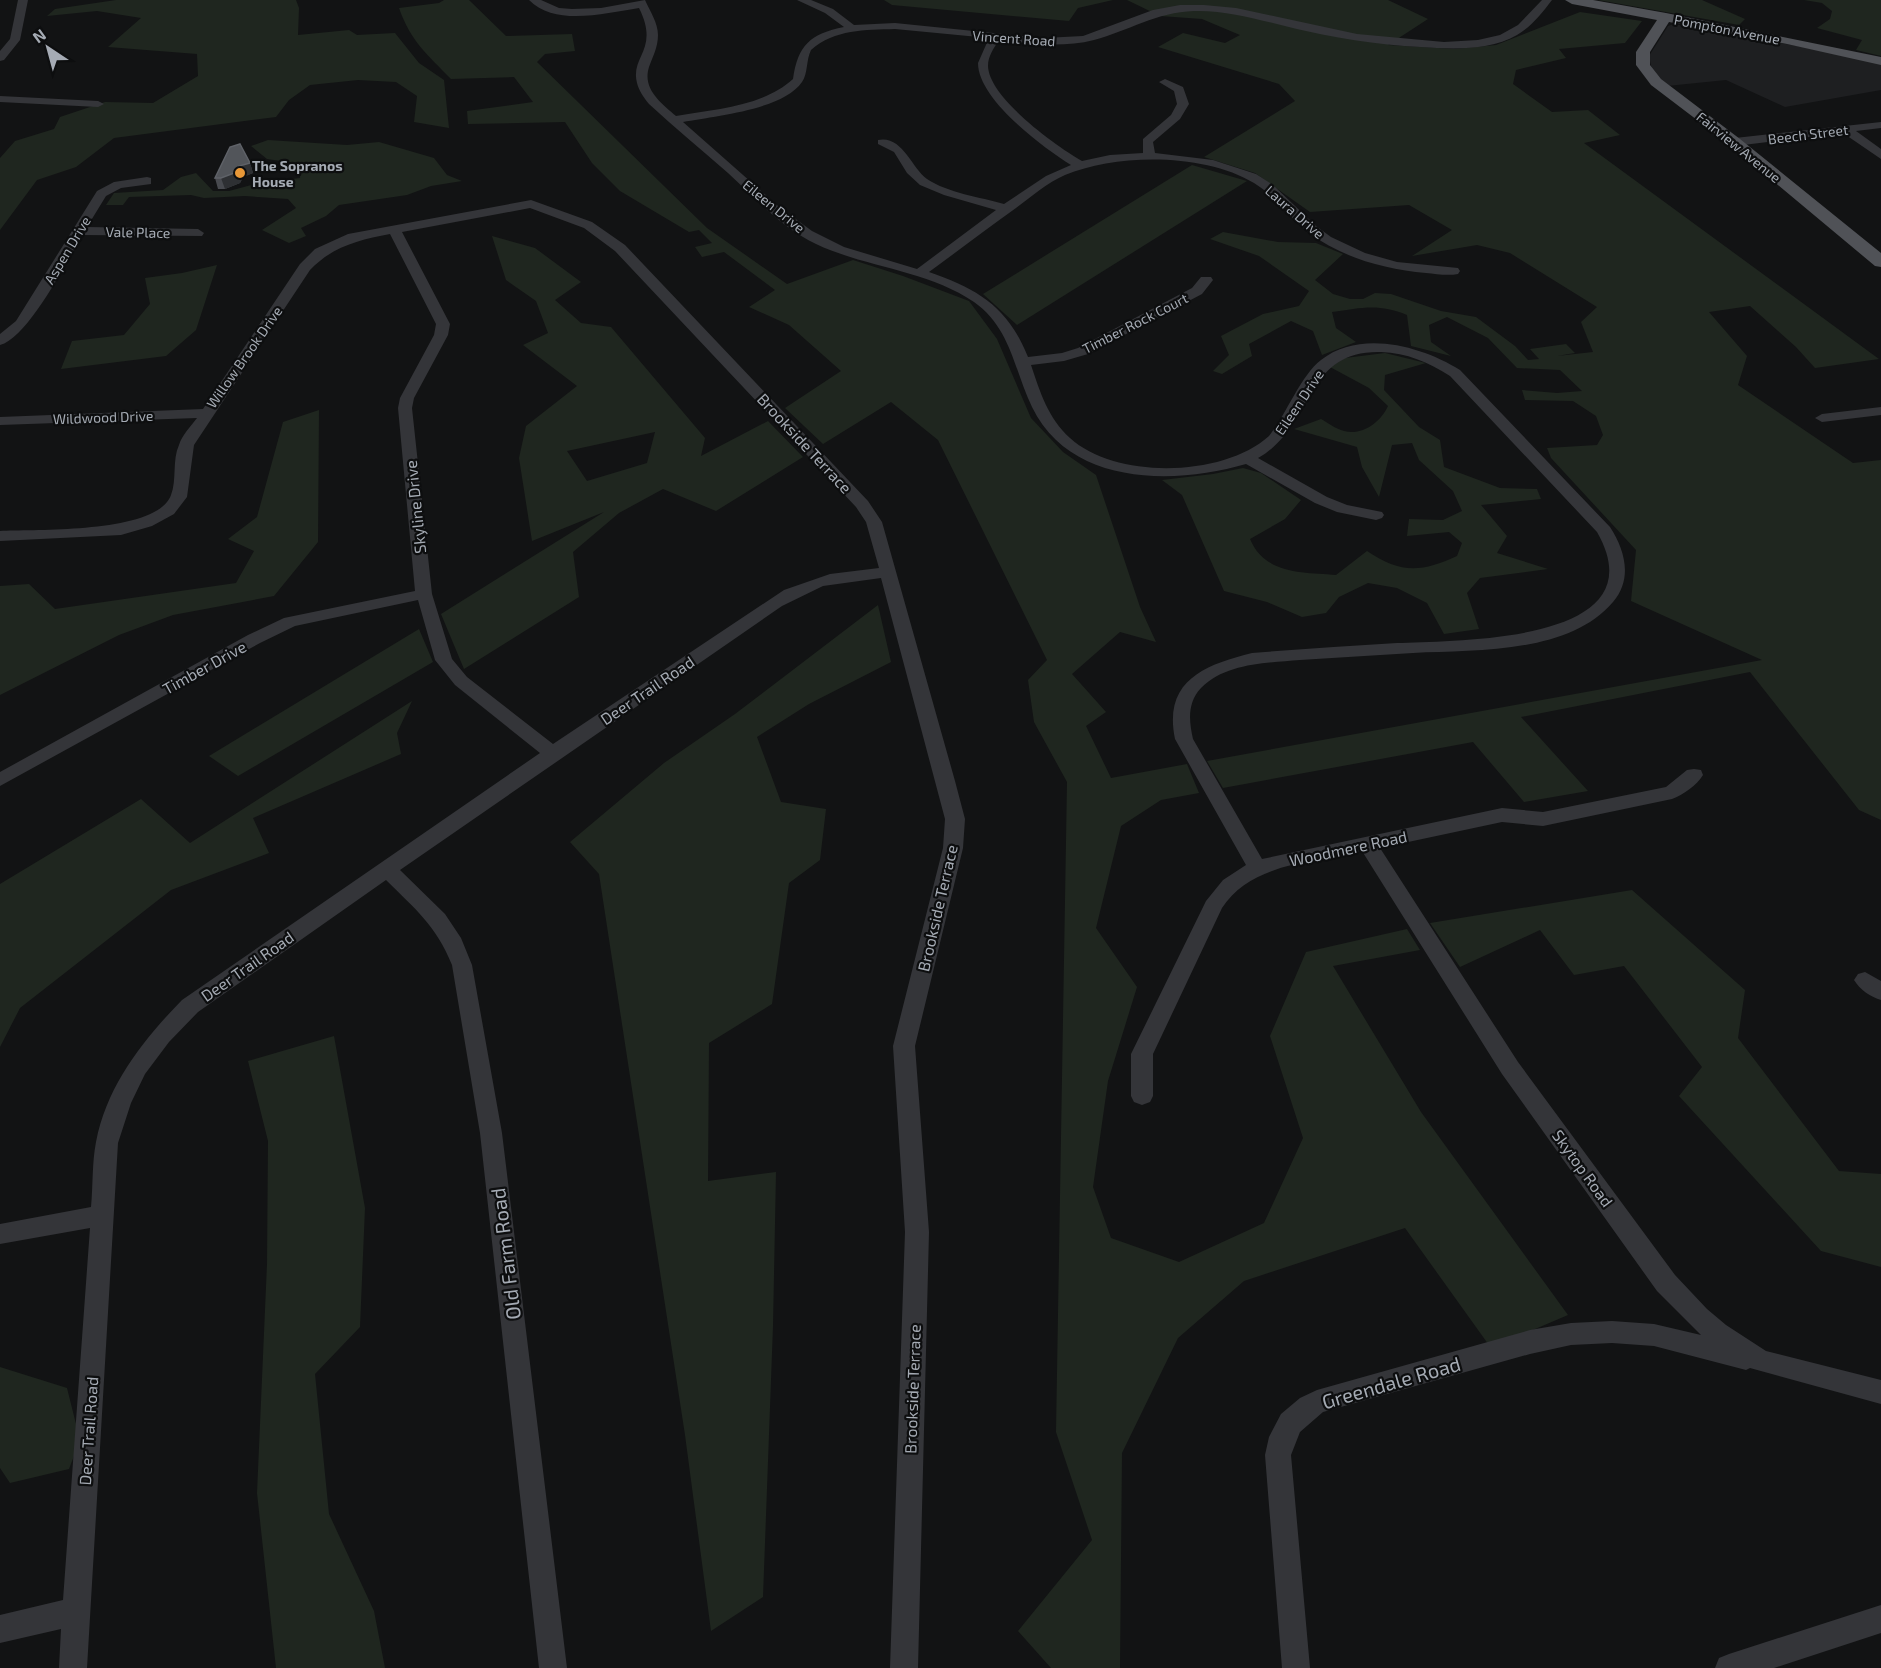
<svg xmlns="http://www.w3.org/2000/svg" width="1881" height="1668" font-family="'Exo 2',sans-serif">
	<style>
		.built { fill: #1e1f21 }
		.green { fill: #1f261f; fill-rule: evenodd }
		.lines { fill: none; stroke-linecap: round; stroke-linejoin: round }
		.minor { fill: #343539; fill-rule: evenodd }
		.major { fill: #505257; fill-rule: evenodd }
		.wall { fill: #484a4f }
		.shaded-wall { fill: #2e3033 }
		.building { fill: #52555a; stroke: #5f6268; stroke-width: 1.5 }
		.poi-dot { fill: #e79737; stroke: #0d0e0f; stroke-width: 2 }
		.labels { text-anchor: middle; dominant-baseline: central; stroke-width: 4.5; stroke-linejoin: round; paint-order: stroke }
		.far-street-label { font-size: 14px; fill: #a5abb4; stroke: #0d0e0f }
		.far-poi-label { font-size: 14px; font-weight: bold; fill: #a5abb4; stroke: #0d0e0f; text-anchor: start }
		.street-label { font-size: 16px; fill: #a5abb4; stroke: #0d0e0f }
		.near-street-label { font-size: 20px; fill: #a5abb4; stroke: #0d0e0f }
	</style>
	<rect width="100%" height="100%" fill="#121314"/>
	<!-- built -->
	<polygon class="built" points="1674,24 1803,47 1881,64 1881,90 1785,107 1726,80 1667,86 1652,70 1649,56 1668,26"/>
	<!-- green -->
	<g class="green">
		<polygon points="116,0 296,0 299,8 298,35 349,30 357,35 395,33 419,63 444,80 449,128 414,122 417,96 396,82 358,80 310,85 289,100 276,117 114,138 76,167 37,180 0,230 0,158 15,141 54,129 60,117 105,102 153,103 198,76 197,54 108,47 141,18 97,11 47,16 55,9"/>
		<path d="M444,0H469L506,36L572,34L575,51L545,54L537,62L707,228L787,284L853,260L903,276L969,301L997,339L1031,418L1063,452L1096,475L1140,607L1156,642L1120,632L1072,674L1106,712L1086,726L1111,778L1187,764L1199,793L1161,800L1121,826L1096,928L1137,987L1108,1081L1093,1187L1111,1238L1179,1262L1264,1223L1303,1138L1270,1036L1306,952L1407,929L1420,950L1333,966L1421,1112L1568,1315L1491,1348L1405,1228L1244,1281L1178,1338L1122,1453L1120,1668H1051L1018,1631L1092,1540L1056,1432L1067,782L1034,722L1028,680L1047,660L938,440L891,402L823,444L785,408L841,371L789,325L749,307L775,290L724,252L702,257L695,247L712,243L699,230L689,232L620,191L592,163L565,122L468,124L467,111L533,102L514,77L451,79C427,54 411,42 399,8L439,3Z"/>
		<polygon points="884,0 1113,0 1078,8 1069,21 892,5"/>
		<path d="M1127,0H1388L1428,19L1388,45L1455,49L1496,45L1580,12L1642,21L1625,43L1559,49L1566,58L1516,70L1513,84L1552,112L1588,110L1620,135L1584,143L1879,359L1815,368L1796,347L1750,306L1709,312L1747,356L1738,385L1853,463L1881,460V820L1859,810L1750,672L1521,717L1588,791L1524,802L1473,742L1223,788L1207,761L1762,660L1631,601L1636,550L1551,458L1547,448L1597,445L1603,435L1596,416L1573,401L1525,400L1522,390L1557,393L1582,391L1560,370L1517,368L1488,338L1447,317L1429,325L1431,342L1451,356L1411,346L1407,315C1379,303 1361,308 1332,312L1336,328L1356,342L1322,355L1313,331L1291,321L1249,344L1252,356L1222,374L1213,371L1229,355L1221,336L1263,314L1299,306L1309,291L1259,256L1210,239L1223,232L1278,242L1316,243L1343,254L1315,280L1333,294L1350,299H1363L1375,293L1391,294L1441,311L1476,317L1515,346L1528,360L1539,359L1530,349L1566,344L1575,353L1557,356L1593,352L1581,322L1597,307L1510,253L1477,245L1412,256L1452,230L1409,205L1310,212L1255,173L1204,157L1295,101L1279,84L1158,47L1183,33L1225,43L1240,35L1202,19L1160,16Z"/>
		<polygon points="1598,0 1702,0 1745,19 1739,25"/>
		<polygon points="1804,0 1881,0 1881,56 1856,50 1862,40 1817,28 1830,19 1832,11 1822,3"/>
		<polygon points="268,140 347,145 379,142 434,158 447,175 462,181 431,186 407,195 339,205 326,216 301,228 306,236 289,243 262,230 296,208 288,199 245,196 204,198 191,195 129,197 123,205 106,205 114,193 163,190 181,177 196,173 213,191 229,191 255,184 300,178 301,164 267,159 251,146"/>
		<polygon points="1192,165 1247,181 1017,325 983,294"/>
		<path d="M492,236L535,248L581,282L555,300L581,323L611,327L705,438L701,456L768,421L803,457L716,511L663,489L619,513L573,552L579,597L464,669L441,614L604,512L532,541L519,458L526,426L577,386L523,345L548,333L536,301L506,280ZM655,432L647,463L587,481L567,451Z"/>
		<polygon points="217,265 196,330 166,356 61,369 72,341 124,335 150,304 145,278 182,273"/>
		<path d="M1385,353L1426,363L1385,375L1384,390L1419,427L1440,440L1444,467L1500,488L1537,489L1541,499L1481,505L1507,536L1497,553L1548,569L1480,578L1467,593L1479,629L1444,634L1427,603L1397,588L1368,583L1339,597L1326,613L1302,617L1267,602L1224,591L1182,495L1162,480L1213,474L1243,468L1261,473L1301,500L1285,519L1250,539C1265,575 1303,572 1336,575L1367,551C1399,573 1421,573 1457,556L1462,543L1449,532L1407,536L1409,519L1443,520L1462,511L1453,491L1419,460L1412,443L1392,445L1379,497L1362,467L1357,447L1294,429L1321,419C1328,423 1336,429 1344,431C1362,436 1381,422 1388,406L1369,388L1330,367L1345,358Z"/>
		<polygon points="319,410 318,542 274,596 173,615 119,635 0,695 0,586 29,584 55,609 236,583 254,551 228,539 257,517 283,422"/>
		<polygon points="878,605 891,662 809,704 757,737 781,802 826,809 820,860 789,883 772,1004 709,1043 708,1181 776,1172 773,1326 763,1597 711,1631 685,1435 599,874 570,842 664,763 735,714"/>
		<polygon points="419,629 433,662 238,776 209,756"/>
		<polygon points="412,701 397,733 401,754 253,818 269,853 171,890 20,1008 0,1047 0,884 141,799 190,843"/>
		<polygon points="1632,890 1745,990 1738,1038 1839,1171 1881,1174 1881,1267 1821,1251 1679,1096 1702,1067 1624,966 1574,975 1540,930 1460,967 1430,923"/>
		<polygon points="334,1036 365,1208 360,1327 315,1374 329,1514 374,1611 385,1668 276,1668 257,1493 267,1264 268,1141 248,1061"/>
		<polygon points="0,1367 67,1388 80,1440 69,1469 10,1483 0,1468"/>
	</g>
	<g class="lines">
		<!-- minor -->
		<g class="minor">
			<polygon points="18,0 28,0 20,40 4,60 0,61 0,51 10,39"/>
			<path d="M529,0H541L559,8L572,9L601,8L645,0C650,11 658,23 658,35C658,47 653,56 649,67C642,89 661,103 676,116C715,109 762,107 793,79C798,45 810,34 844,27L825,13L797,0H811L833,9L854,25L895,23L1044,38L1083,36L1153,10L1180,5H1204L1236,8L1357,34L1444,42L1478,40L1500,35L1518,25L1542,0H1552C1542,13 1531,27 1517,35C1493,49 1463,49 1437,48C1393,46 1349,41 1306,31C1268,23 1233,10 1194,11C1157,12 1128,31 1094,40C1063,48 1030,44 999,40C994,48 988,56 988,66C989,98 1056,146 1082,161L1110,155L1143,153V139L1171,115L1177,104L1174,91L1159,82L1165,79L1183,87L1189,104L1180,119L1153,142L1155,153L1213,160L1256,174L1273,185L1316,226L1331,237L1365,253L1397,262L1458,268L1460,271L1458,274C1448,276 1436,274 1426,273C1384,269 1342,258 1308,232C1289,217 1275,196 1254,183C1205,153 1117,153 1065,175C1047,183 1032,196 1016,208C986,229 958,251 929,272C978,289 1008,307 1028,357L1062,353L1078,348L1192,288L1201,277H1211L1213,280L1202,294L1088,354L1064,361L1031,365C1040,392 1048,418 1070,438C1116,480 1224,477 1269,436C1286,415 1301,375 1321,360C1360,329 1422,346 1460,370L1610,527C1625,550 1633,579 1613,602C1569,654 1476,650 1413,653C1375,655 1337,658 1300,660C1266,663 1226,663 1201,688C1187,703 1189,721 1193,739L1262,859L1502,808L1543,812L1666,787L1687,770L1694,769L1701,770L1703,775C1697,785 1683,795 1672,799L1543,826L1502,822L1380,848L1518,1062L1675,1275L1707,1309L1726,1325L1766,1351L1881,1380V1404L1750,1368L1746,1370L1654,1346L1612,1343L1571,1345L1530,1354L1323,1412L1300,1432L1291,1455L1310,1668H1282L1265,1455L1269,1437L1281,1414L1300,1398L1317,1390L1530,1330L1571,1323L1612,1321L1654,1324L1701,1335L1657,1291L1502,1074L1362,851C1314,862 1251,863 1222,908L1153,1054V1096L1150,1102L1142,1105L1134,1102L1131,1096V1054L1206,901L1223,880L1246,865L1175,739C1163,681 1204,665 1252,653C1300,649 1349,646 1397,643C1457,640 1661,644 1597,532L1450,376C1428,362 1407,353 1381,352C1303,350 1314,427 1258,458L1327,497L1347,505L1382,512L1384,515L1382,518L1376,520L1337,512L1315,503L1246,464C1174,485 1070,486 1032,407C1014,370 1011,328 974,302C927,270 867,268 816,244C782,228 756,199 728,173C702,150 675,128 649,104C644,98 639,91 637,83C630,56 660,50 639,8C605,13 556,27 529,0ZM895,29L989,38L978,63C978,99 1042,147 1071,165L1046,176L1004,204C980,197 948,193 927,179C911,167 902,135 878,140V144L894,152L907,173L920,185L944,195L996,210L917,269L844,247L812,231L778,206L683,122C714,116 783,110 802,82C808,74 806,60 811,50C835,29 865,30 895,29Z"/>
			<polygon points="0,96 98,101 104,104 98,107 0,102"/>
			<polygon points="1881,122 1881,128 1856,131 1881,149 1881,159 1843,133 1735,146 1729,142 1735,138"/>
			<path d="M147,177L151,178V184L121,188L106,196L87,227L198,229L204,233L202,236L82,235C67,261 28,338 0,345V334L16,321L97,191L114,182Z"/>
			<path d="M531,200L592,222L625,245L868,501L882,522L955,781L965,819L963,848L915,1046L929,1232L918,1668H890L905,1232L893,1046L943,848L945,819L881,578L823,586L782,606L400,870L445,914L461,938L472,965L502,1133L567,1668H539L480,1133L452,965C436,925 415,909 386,880L198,1012L169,1042L145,1074L131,1103L118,1143L87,1668H59L61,1629L0,1643V1615L63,1600L90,1228L0,1244V1224L91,1207C93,1185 92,1162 96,1142C107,1085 143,1040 182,1000L540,753L455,685L435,660L418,600L295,626L260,643L0,786V772L248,635L284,618L415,591L398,408L400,398L434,335L436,324L390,234C359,240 333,246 310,270L194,445L187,497L174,514L152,526L121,535L0,541V531C36,529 157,534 171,495C177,480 172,460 179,445C182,435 191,426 197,418L0,425V417L203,409L300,264L315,249L348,234ZM530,208L584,228L615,251L856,507L866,522L879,568L830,574L784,590L553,744L467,677L452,659L432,594L412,408L414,398L448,335L450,324L402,232Z"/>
			<polygon points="1881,407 1881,415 1822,422 1815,418 1822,414"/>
			<path d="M1865,972L1881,981V1000C1871,997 1860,990 1854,980L1858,974Z"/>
			<polygon points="1881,1605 1881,1633 1774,1668 1715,1668 1719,1658 1729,1654"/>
		</g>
		<!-- major -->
		<polygon class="major" points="1565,0 1593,0 1666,13 1881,57 1881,65 1787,44 1669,22 1650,52 1650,65 1661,79 1740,139 1881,253 1881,267 1875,266 1730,145 1651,85 1636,65 1636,52 1657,20 1572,4"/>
	</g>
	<!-- wall -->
	<polygon class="wall" points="250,163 253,173 243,177 240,183 225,189 218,189 215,178"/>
	<!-- shaded-wall -->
	<polygon class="shaded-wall" points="250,163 253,173 243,177 240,183 225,189 221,178 239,166"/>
	<!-- building -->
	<polygon class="building" points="240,144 250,163 239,166 237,172 221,178 215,178 230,147"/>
	<!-- markers -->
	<circle class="poi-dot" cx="240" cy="173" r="6"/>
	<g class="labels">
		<!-- far-street labels -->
		<g class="far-street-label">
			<text transform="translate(1727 29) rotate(11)">Pompton Avenue</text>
			<text transform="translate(1014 38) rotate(4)">Vincent Road</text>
			<text transform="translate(1808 134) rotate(-7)">Beech Street</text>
			<text transform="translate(1739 147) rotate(39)">Fairview Avenue</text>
			<text transform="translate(774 206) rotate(39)">Eileen Drive</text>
			<text transform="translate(1295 212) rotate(41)">Laura Drive</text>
			<text transform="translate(138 232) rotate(1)">Vale Place</text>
			<text transform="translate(67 250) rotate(-59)">Aspen Drive</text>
			<text transform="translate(1135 323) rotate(-27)">Timber Rock Court</text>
			<text transform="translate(244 357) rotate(-55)">Willow Brook Drive</text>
			<text transform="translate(1299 402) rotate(-56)">Eileen Drive</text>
			<text transform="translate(103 417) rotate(-2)">Wildwood Drive</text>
		</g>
		<!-- far-poi labels -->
		<g class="far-poi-label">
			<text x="252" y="165">The Sopranos<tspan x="252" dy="16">House</tspan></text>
		</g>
		<!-- street labels -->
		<g class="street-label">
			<text transform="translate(805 443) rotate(47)">Brookside Terrace</text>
			<text transform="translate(415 507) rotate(-96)">Skyline Drive</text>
			<text transform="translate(204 667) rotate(-29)">Timber Drive</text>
			<text transform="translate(647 690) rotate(-34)">Deer Trail Road</text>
			<text transform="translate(1348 848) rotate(-12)">Woodmere Road</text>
			<text transform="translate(937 908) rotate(-77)">Brookside Terrace</text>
			<text transform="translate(247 966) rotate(-35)">Deer Trail Road</text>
			<text transform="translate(1583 1168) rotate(54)">Skytop Road</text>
			<text transform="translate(912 1389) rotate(-88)">Brookside Terrace</text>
			<text transform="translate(88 1431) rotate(-86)">Deer Trail Road</text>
		</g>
		<!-- near-street labels -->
		<g class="near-street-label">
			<text transform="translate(505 1254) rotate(-97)">Old Farm Road</text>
			<text transform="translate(1391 1382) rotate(-16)">Greendale Road</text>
		</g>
	</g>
	<!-- north arrow -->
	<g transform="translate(48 48) rotate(324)" stroke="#0d0e0f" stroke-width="4.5" paint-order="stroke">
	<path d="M0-4.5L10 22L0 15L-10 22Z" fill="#a5abb4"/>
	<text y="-9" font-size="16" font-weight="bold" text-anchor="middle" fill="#a5abb4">N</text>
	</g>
</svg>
